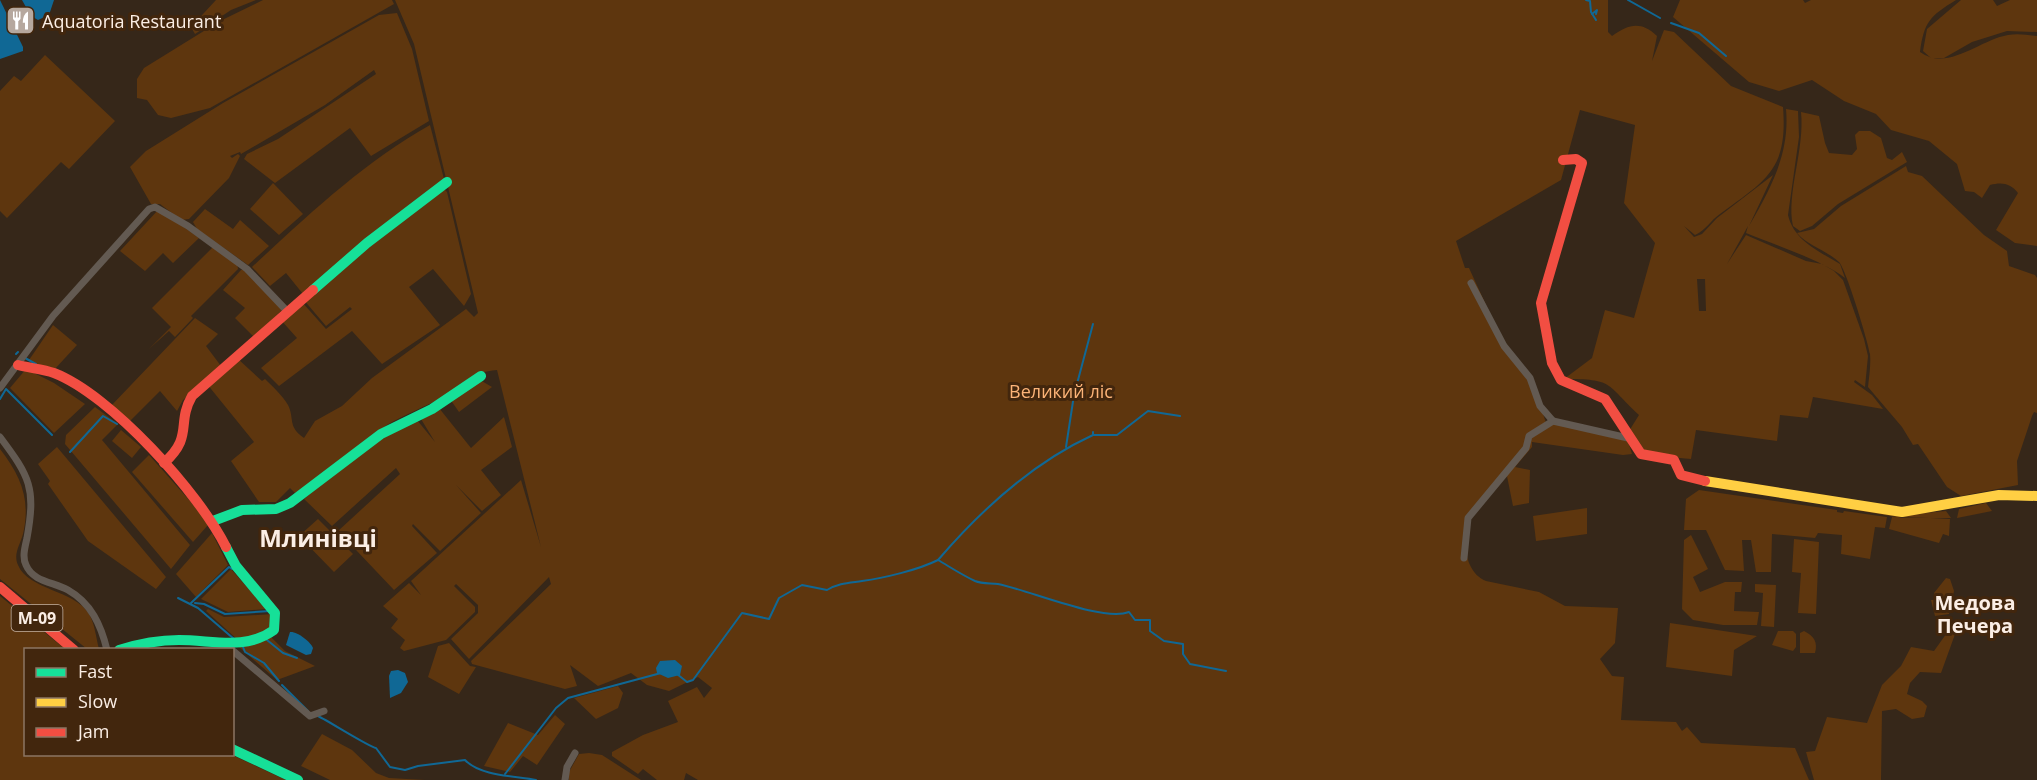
<svg xmlns="http://www.w3.org/2000/svg" width="2037" height="780" font-family="'Open Sans',sans-serif">
	<style>
		.green { fill: #5e360e; fill-rule: evenodd }
		.water { fill: #106895 }
		.lines { fill: none; stroke-linecap: round; stroke-linejoin: round }
		.stream { stroke: #106895; stroke-width: 2 }
		.street { stroke: #635a52; stroke-width: 7 }
		.fast { stroke: #16e098; stroke-width: 10 }
		.slow { stroke: #ffcf43; stroke-width: 10 }
		.jam { stroke: #f24e42; stroke-width: 10 }
		.labels { text-anchor: middle; dominant-baseline: central; stroke-width: 6; stroke-linejoin: round; paint-order: stroke }
		.shield { fill: #42260d; stroke: #c4b2a4; stroke-width: 1.5 }
		.shield-label { font-size: 16px; font-weight: bold; fill: #fbeee5 }
		.poi-label { font-size: 18px; fill: #fbeee5; stroke: #42260d; text-anchor: start }
		.park-label { font-size: 18px; fill: #fdb478; stroke: #42260d }
		.neighbourhood-label { font-size: 20px; font-weight: bold; fill: #fbeee5; stroke: #42260d }
		.district-label { font-size: 24px; font-weight: bold; fill: #fbeee5; stroke: #42260d }
	</style>
	<rect width="100%" height="100%" fill="#362719"/>
	<!-- green -->
	<g class="green">
		<polygon points="216,0 256,0 231,10 195,34 191,27"/>
		<polygon points="263,0 392,0 394,4 210,108 171,118 158,115 147,100 137,98 137,79 144,68 220,21"/>
		<path d="M395,0H1608V32L1612,36C1629,24 1641,21 1657,36L1652,61L1664,30L1674,32L1731,86L1783,107C1788,170 1766,180 1720,214C1711,220 1706,230 1695,235L1684,226L1694,237L1702,234L1717,218L1773,175L1749,226C1771,188 1790,153 1786,109L1798,111L1799,137L1788,215C1794,241 1819,251 1840,264L1845,278C1820,259 1777,246 1746,233L1748,226L1727,264L1746,235L1806,261L1822,264L1834,271L1843,280L1864,339L1868,356L1865,387L1855,380L1854,382L1872,395L1883,409L1813,397L1808,418L1780,415L1777,441L1696,430L1691,459L1647,455L1629,431L1639,415C1605,383 1614,379 1564,379L1592,358L1605,310L1634,318L1655,243L1624,203L1635,125L1580,110L1561,180L1456,241L1465,268H1469L1503,342L1531,377L1547,426L1554,422L1628,441L1632,454L1623,455L1532,442V447L1515,467L1530,470L1529,503L1513,506L1507,476C1498,486 1473,507 1469,519C1462,540 1464,572 1486,581L1539,592L1565,606L1618,608L1615,643L1600,659L1612,676L1624,677L1621,720L1676,722L1682,731L1687,727L1701,743L1795,748L1809,780H698L686,773L684,780H657L643,769L638,774L635,772L612,756V752L643,735L678,722L668,701L697,687L704,698L712,688L698,677L669,691L647,685L631,673L598,686L570,665L577,686L565,689L472,664L471,661L551,584L549,577L469,659L451,639L478,613V605L456,584L454,586L475,607V612L446,640L404,651L400,648L405,640L391,628L398,619L383,606L409,583L421,595L411,581L521,480L541,547L497,370C471,372 466,383 444,396C426,407 405,414 387,425C355,446 326,475 295,493L290,488L276,502H259L231,461L254,442L207,384L237,358L262,381L265,379C273,387 282,395 288,405C295,419 287,426 304,438L315,421L342,406L372,378L466,309L474,317L478,313L414,44ZM1697,279H1705L1706,311H1699Z"/>
		<path d="M1680,0H1803L1805,3L1811,0H1956C1930,16 1924,22 1920,52C1948,72 1979,40 2008,35C2018,33 2028,35 2037,36V246L2015,243L1996,230L2018,193C2010,183 2002,182 1990,185L1982,198L1974,192L1965,191L1957,164L1929,141L1891,130L1876,114L1844,101L1812,80L1779,91L1749,82L1673,17Z"/>
		<polygon points="1961,0 1993,0 1997,6 2010,0 2037,0 2037,32 2007,31 1972,42 1944,58 1931,58 1923,51 1927,29"/>
		<polygon points="397,13 412,49 429,121 371,156 350,128 275,183 244,159 247,154 278,139 376,74 374,70 325,105 241,154 240,152 230,156 232,158 238,154 240,156 229,178 189,219 181,220 160,204 151,204 130,167 146,151 223,103 379,15"/>
		<polygon points="45,55 115,121 69,169 61,162 7,218 0,211 0,91 14,76 21,81"/>
		<path d="M1801,112L1819,116L1825,143L1829,153L1852,155L1857,149L1855,135L1859,131H1870L1881,138L1887,158L1892,160L1902,152L1907,162L1838,204L1812,226L1800,231L1793,226C1786,194 1805,149 1801,112Z"/>
		<path d="M430,125L444,179L303,294L286,273L270,286L252,267C308,215 363,163 430,125Z"/>
		<path d="M1906,166L1908,172L1922,176L1984,235L2007,251L2009,266L2035,275L2037,278V413L2034,412L2032,416L2017,461L2018,485L1961,496L1947,487L1918,444L1913,445L1902,427L1868,387C1869,377 1871,365 1870,354C1868,341 1846,269 1839,262C1826,250 1808,246 1797,233L1814,229L1841,206Z"/>
		<polygon points="273,183 303,214 279,235 250,209"/>
		<polygon points="444,189 447,192 471,294 464,306 433,269 409,287 440,325 382,364 352,331 279,386 261,368 297,338 280,319 301,301 326,329 352,309 350,307 326,326 303,299"/>
		<polygon points="159,209 199,238 173,263 163,253 145,271 120,251"/>
		<polygon points="205,209 233,229 240,220 269,246 248,265 197,229 193,222"/>
		<polygon points="213,247 237,263 238,269 191,316 193,318 175,337 169,331 149,349 171,327 152,308"/>
		<polygon points="241,270 244,270 282,310 254,337 235,318 245,308 223,290"/>
		<polygon points="195,318 218,334 206,346 221,366 183,400 177,411 160,391 129,422 110,407"/>
		<polygon points="53,325 77,345 53,371 29,360"/>
		<polygon points="26,369 54,383 85,404 54,433 10,388"/>
		<polygon points="480,380 492,387 459,412 450,399"/>
		<polygon points="95,407 118,424 102,440 190,545 171,569 65,444 66,435"/>
		<polygon points="439,408 471,448 504,417 512,447 481,470 501,495 482,511 456,485 481,513 440,551 413,524 412,526 437,553 394,590 338,531 400,474 396,468 332,526 304,499 365,448 417,420 435,442 421,419"/>
		<polygon points="121,430 141,447 132,458 112,441"/>
		<polygon points="57,447 166,577 156,589 88,541 48,484 50,481 38,464"/>
		<path d="M0,449C21,476 31,500 23,534C20,545 13,554 18,565C28,590 75,590 89,614C95,624 96,638 99,649H87L0,579Z"/>
		<polygon points="149,455 206,519 208,525 193,542 132,472"/>
		<polygon points="1699,490 1837,510 1837,512 1843,513 1844,511 1887,517 1885,528 1875,527 1870,559 1841,554 1842,535 1818,533 1815,538 1772,534 1771,572 1756,572 1751,540 1742,540 1744,571 1725,570 1706,530 1684,530 1686,499"/>
		<polygon points="1986,503 1992,511 1957,518 1959,509"/>
		<polygon points="1847,506 1902,515 1946,511 1951,518 1931,518 1950,519 1949,536 1943,534 1939,543 1889,529 1892,517 1929,518 1902,518 1843,508"/>
		<polygon points="1587,508 1587,534 1536,541 1533,516"/>
		<polygon points="318,519 353,554 334,572 299,536"/>
		<polygon points="212,533 228,565 196,597 176,574"/>
		<polygon points="1691,535 1708,569 1693,577 1700,592 1725,582 1742,582 1741,592 1735,592 1734,611 1759,612 1757,625 1723,625 1693,620 1682,609 1684,540"/>
		<polygon points="1794,539 1819,542 1816,614 1798,613 1801,573 1792,572"/>
		<polygon points="231,569 266,609 228,612 201,599"/>
		<polygon points="1946,578 1950,579 1954,591 1949,614 1935,616 1931,600 1935,600 1934,593"/>
		<polygon points="1755,584 1776,585 1774,627 1761,626 1763,593 1755,592"/>
		<polygon points="0,596 65,649 26,650 26,754 232,755 286,780 0,780"/>
		<polygon points="208,609 224,617 273,614 268,633 239,641 206,611"/>
		<polygon points="1670,623 1757,636 1734,650 1732,676 1666,667"/>
		<polygon points="1958,626 1941,673 1920,672 1910,683 1907,694 1922,701 1927,706 1924,717 1912,719 1896,709 1882,711 1881,780 1814,780 1806,752 1815,751 1827,717 1867,723 1882,685 1901,666 1911,647 1934,651 1949,630"/>
		<polygon points="1778,631 1793,631 1796,634 1796,647 1793,651 1772,645"/>
		<path d="M1804,631C1814,636 1818,642 1815,653H1800V633Z"/>
		<polygon points="271,637 285,651 315,666 277,680 239,647"/>
		<polygon points="449,643 470,666 476,667 459,694 428,677 438,646"/>
		<polygon points="618,686 623,693 618,708 596,719 574,698"/>
		<polygon points="555,715 565,724 537,765 523,756 510,772 484,766 508,723 538,735"/>
		<polygon points="322,734 352,750 376,773 389,778 425,780 330,780 301,766"/>
		<polygon points="589,753 602,755 641,780 569,780 569,772 579,754"/>
	</g>
	<!-- water -->
	<g class="water">
		<polygon points="0,0 23,47 23,51 0,59"/>
		<polygon points="22,0 54,0 49,15 38,20 31,16"/>
		<path d="M290,632C297,631 311,642 313,648L311,654L306,655L286,645Z"/>
		<polygon points="675,660 682,666 680,675 668,678 657,673 656,668 660,661"/>
		<polygon points="398,670 405,673 408,682 401,693 390,698 389,676 391,671"/>
	</g>
	<g class="lines">
		<!-- stream -->
		<g class="stream">
			<polyline points="1586,0 1590,1 1591,12 1596,20"/>
			<polyline points="1628,0 1660,18"/>
			<polyline points="1592,14 1597,10 1596,14"/>
			<polyline points="1671,23 1699,33 1726,56"/>
			<polyline points="16,354 18,352"/>
			<polyline points="25,358 36,364"/>
			<polyline points="0,399 6,389 52,435"/>
			<polyline points="1093,435 1117,435 1148,411 1180,416"/>
			<polyline points="1066,447 1074,395 1093,324"/>
			<polyline points="70,452 103,416 117,424"/>
			<path d="M938,560C981,510 1032,463 1093,435V432"/>
			<polyline points="178,598 198,608 234,639"/>
			<polyline points="191,603 229,567 232,569"/>
			<polyline points="195,603 204,604 225,614 270,611"/>
			<polyline points="267,640 283,653 297,658"/>
			<polyline points="243,647 245,652 264,663 279,681"/>
			<path d="M677,674L687,682L693,680L742,613L769,619L779,598L802,585L827,590C839,583 848,583 862,581C884,578 918,570 938,560C950,567 962,575 975,581C982,584 990,583 998,584C1029,590 1102,622 1129,612L1135,620H1150V631L1164,641L1183,644V654L1190,664L1226,671"/>
			<polyline points="282,685 308,711"/>
			<path d="M318,716C330,722 371,748 376,748L390,767L405,770L418,766L465,760C480,776 515,776 536,780"/>
			<polyline points="505,774 556,708 568,698 661,673"/>
		</g>
		<!-- street -->
		<g class="street">
			<polyline points="1471,283 1504,346 1530,378 1540,406 1553,421 1628,438"/>
			<polyline points="0,388 53,316 149,209 155,207 188,226 247,269 287,311"/>
			<path d="M0,437C30,477 36,488 27,538C25,547 22,557 26,565C33,582 54,582 68,590C91,603 101,625 107,650"/>
			<polyline points="1464,558 1468,518 1526,448 1529,436 1553,421"/>
			<polyline points="232,650 310,716 324,711"/>
			<polyline points="565,780 567,767 575,753"/>
		</g>
		<!-- fast -->
		<g class="fast">
			<polyline points="313,290 367,243 447,182"/>
			<polyline points="213,521 242,510 276,509 290,503 381,434 432,409 481,376"/>
			<path d="M119,650C138,644 159,640 179,640C213,640 245,651 274,630L275,613L236,566L226,547"/>
			<polyline points="232,749 298,780"/>
		</g>
		<!-- slow -->
		<polyline class="slow" points="1705,481 1902,512 1999,495 2037,496"/>
		<!-- jam -->
		<g class="jam">
			<polyline points="1563,160 1576,159 1582,163 1541,303 1552,363 1561,380 1605,399 1641,454 1674,460 1681,475 1705,481"/>
			<path d="M18,365C29,368 43,369 54,373C111,395 199,493 226,547"/>
			<path d="M164,463C194,436 176,424 192,396L313,290"/>
			<polyline points="0,587 74,650"/>
		</g>
	</g>
	<!-- icons -->
	<defs>
		<symbol id="restaurant-square" viewBox="-11 -11 22 22"><rect x="-9" y="-9" width="18" height="18" rx="4" fill="#b6a89e" stroke="#42260d"/><path d="M-5-6h1v4h1v-4h1v4h1v-4h1v5L-1.5 .5V6h-2V.5L-5-1ZM5-6V6H3V1.5H1.5Q1.5-4 5-6Z" fill="#fff"/></symbol>
	</defs>
	<g fill-rule="evenodd">
		<use href="#restaurant-square" x="4" y="4" width="33" height="33"/>
	</g>
	<g class="labels">
		<!-- shield labels -->
		<rect class="shield" x="11.5" y="605" width="51" height="26" rx="4.5"/>
		<g class="shield-label">
			<text x="37" y="618">М-09</text>
		</g>
		<!-- poi labels -->
		<g class="poi-label">
			<text x="42" y="21">Aquatoria Restaurant</text>
		</g>
		<!-- park labels -->
		<g class="park-label">
			<text x="1061" y="391">Великий ліс</text>
		</g>
		<!-- neighbourhood labels -->
		<g class="neighbourhood-label">
			<text x="1975" y="602">Медова<tspan x="1975" dy="23">Печера</tspan></text>
		</g>
		<!-- district labels -->
		<g class="district-label">
			<text x="318" y="537">Млинівці</text>
		</g>
	</g>
	<!-- legend -->
	<rect x="24" y="648" width="210" height="108" fill="#42260d" stroke="#8c7663" stroke-width="1.5"/>
	<rect x="36" y="668" width="30" height="9" fill="#16e098" stroke="#8c7663" stroke-width="1.5"/>
	<text x="78" y="678" font-size="18" fill="#fbeee5">Fast</text>
	<rect x="36" y="698" width="30" height="9" fill="#ffcf43" stroke="#8c7663" stroke-width="1.5"/>
	<text x="78" y="708" font-size="18" fill="#fbeee5">Slow</text>
	<rect x="36" y="728" width="30" height="9" fill="#f24e42" stroke="#8c7663" stroke-width="1.5"/>
	<text x="78" y="738" font-size="18" fill="#fbeee5">Jam</text>
</svg>
